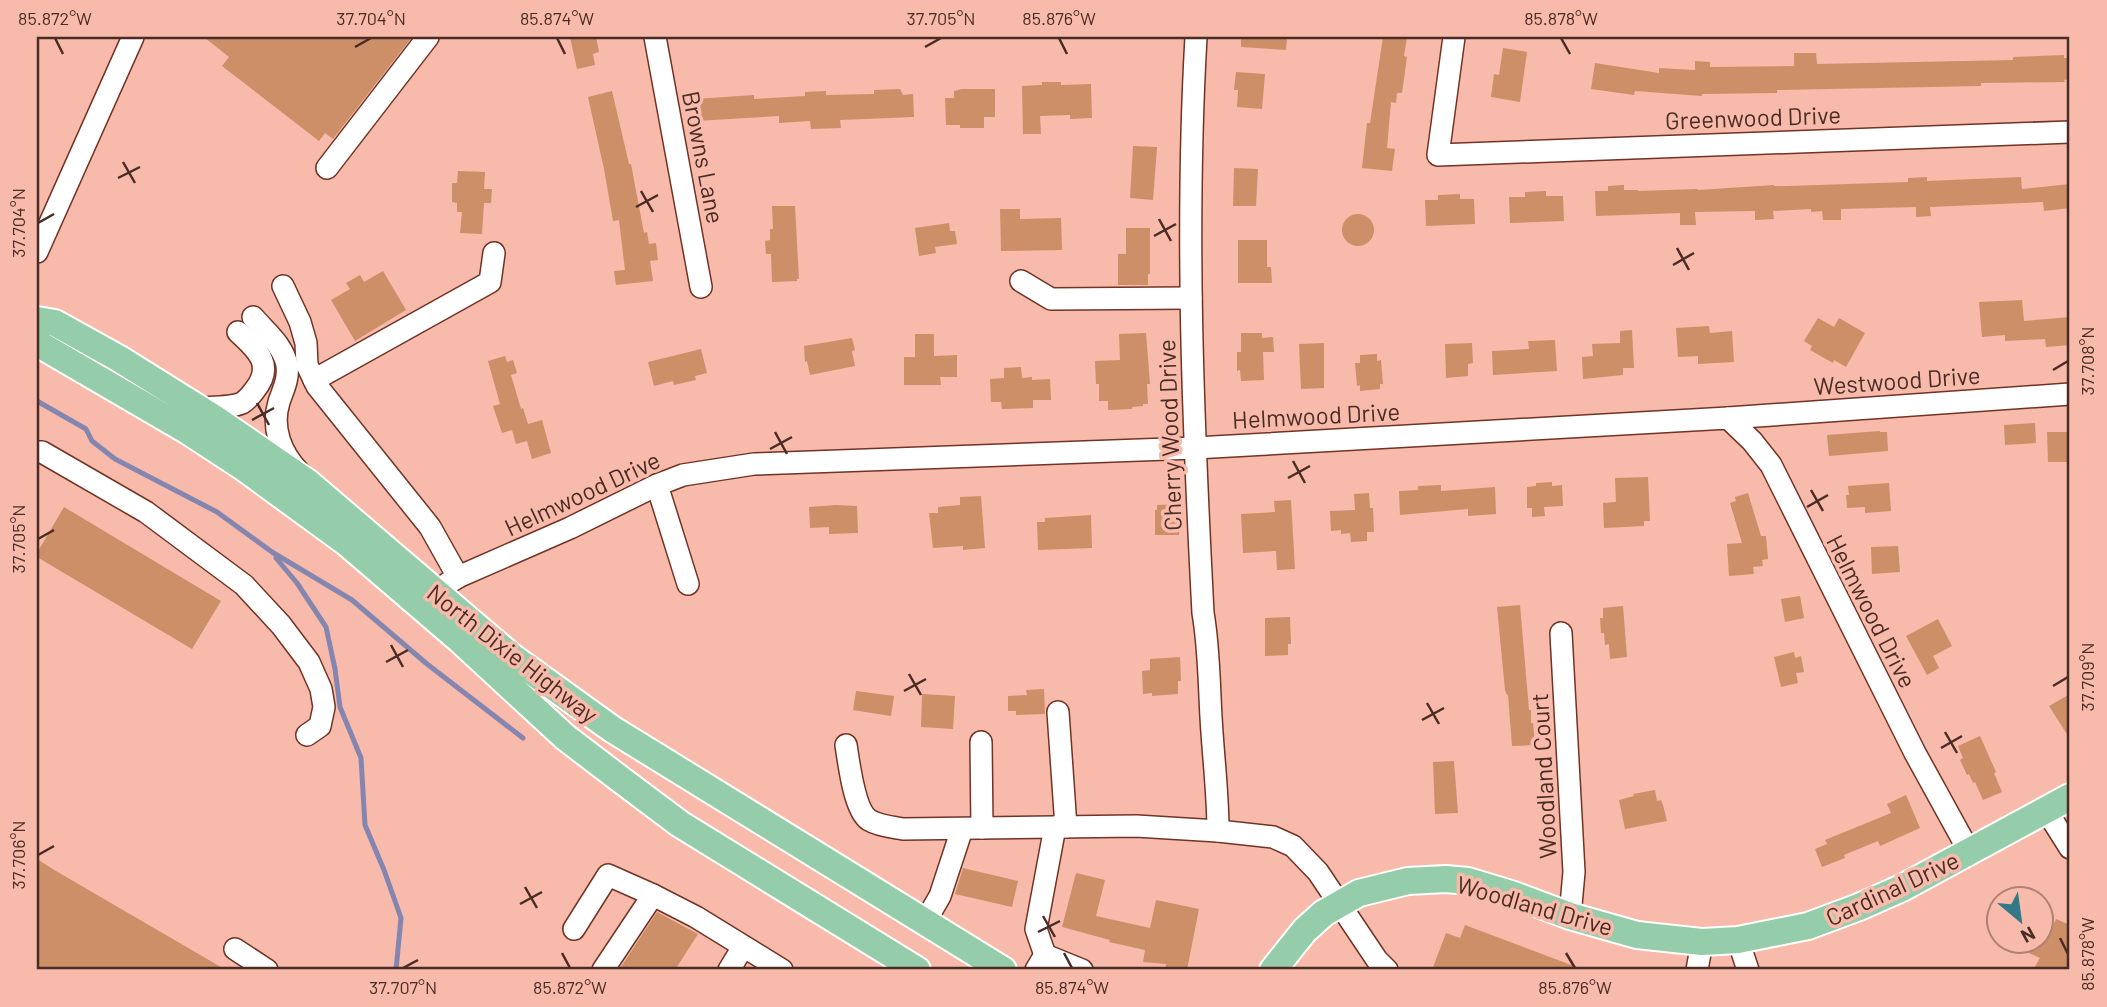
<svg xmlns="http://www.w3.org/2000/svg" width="2107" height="1007" font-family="Barlow,sans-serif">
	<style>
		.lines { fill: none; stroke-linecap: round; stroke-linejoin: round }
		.stream { stroke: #8586b0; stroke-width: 5 }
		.building { fill: #cd8f67 }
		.minor-casing { stroke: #723324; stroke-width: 24 }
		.major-casing { stroke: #fff; stroke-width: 30 }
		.minor { stroke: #fff; stroke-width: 21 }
		.major { stroke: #95ccaa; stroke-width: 26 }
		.ticks { fill: none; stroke: #4a2c25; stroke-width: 2.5 }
		.labels { text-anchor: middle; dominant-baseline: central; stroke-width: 7; stroke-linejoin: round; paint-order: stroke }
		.street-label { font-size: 24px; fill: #4a2c25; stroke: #f7baab }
		.neatline { fill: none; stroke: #4a2c25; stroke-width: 2.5 }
		.ticks-label { font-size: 18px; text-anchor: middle; fill: #4a2c25 }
	</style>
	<rect width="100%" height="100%" fill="#f7baab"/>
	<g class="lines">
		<!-- stream -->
		<g class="stream">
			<polyline points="37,401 86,429 92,441 115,459 217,512 272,552 352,600 427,664 523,738"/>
			<polyline points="276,558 297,583 326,627 335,669 340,707 361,758 365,825 384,870 401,918 396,970"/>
		</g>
	</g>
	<!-- building -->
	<g class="building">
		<polygon points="204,37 412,37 333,139 325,133 319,141 222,66 229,57"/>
		<polygon points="570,37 596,37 599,52 593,54 595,65 577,69"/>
		<polygon points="1241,37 1287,37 1286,50 1241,47"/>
		<polygon points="1383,37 1407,37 1404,56 1407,57 1402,93 1397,93 1396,103 1391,102 1387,148 1395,149 1392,171 1362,168 1367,123 1370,123"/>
		<polygon points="1503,48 1527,52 1520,102 1491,97 1494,74 1499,75"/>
		<polygon points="1794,53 1816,53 1817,64 2013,60 2013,57 2064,55 2064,58 2070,58 2070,79 2064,80 2065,82 1981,83 1981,86 1777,90 1777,93 1702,94 1702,96 1635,91 1634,95 1591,89 1595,63 1659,73 1659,68 1695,70 1695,61 1710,62 1710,67 1794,66"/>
		<polygon points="1236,72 1265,74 1262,109 1237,107 1238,90 1234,90"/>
		<polygon points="1042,82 1061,82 1061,85 1091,84 1092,118 1070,119 1070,115 1040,116 1041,134 1023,134 1022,86 1042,85"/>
		<polygon points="900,89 903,95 913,94 914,117 840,120 841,128 811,129 810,121 779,123 779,116 696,121 695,99 754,95 754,99 805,96 805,92 826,91 826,95 874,94 874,90"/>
		<polygon points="962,89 995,89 995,117 984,117 984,128 960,128 960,125 946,125 945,98 954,98 954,91"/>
		<polygon points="612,91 629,164 631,164 644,233 647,232 649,244 656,243 658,260 650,261 653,281 616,285 614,271 625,270 619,220 613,221 604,169 588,97"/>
		<polygon points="1133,146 1157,147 1153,200 1130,198"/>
		<polygon points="1234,168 1258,169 1256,206 1233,206"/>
		<polygon points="458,171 485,172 484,189 492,189 491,203 484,203 482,234 460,233 462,212 457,212 457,203 452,202 452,183 457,183"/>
		<polygon points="1927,177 1927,181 2021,177 2022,189 2070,184 2070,208 2044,211 2043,202 1930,207 1931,216 1916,217 1916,207 1841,209 1841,220 1823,220 1822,211 1811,212 1811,209 1773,211 1774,219 1755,220 1755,211 1695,212 1696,225 1680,225 1680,213 1596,216 1595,191 1608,191 1608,186 1624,185 1624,190 1638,190 1638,191 1698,189 1698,190 1774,185 1774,186 1788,186 1908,182 1908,178"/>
		<polygon points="1546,191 1546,196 1563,196 1564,221 1510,223 1509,197 1525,197 1525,192"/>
		<polygon points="1460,194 1460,199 1474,199 1475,224 1426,226 1425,200 1438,200 1438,195"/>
		<polygon points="772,206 795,206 799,279 797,279 797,281 772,282 771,254 766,254 765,241 770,240 770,229 773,229"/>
		<polygon points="1000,209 1020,209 1020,219 1061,218 1062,250 1001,251"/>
		<circle cx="1358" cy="230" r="16"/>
		<polygon points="949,223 950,231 955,231 957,244 935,247 936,253 919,256 915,228"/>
		<polygon points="1126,228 1150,228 1150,274 1148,274 1148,285 1118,285 1118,254 1126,254"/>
		<polygon points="1238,240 1267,240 1267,267 1271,267 1272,283 1238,283"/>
		<polygon points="383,271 406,310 355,341 331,300 350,289 346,283 360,275 364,282"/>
		<polygon points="2022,300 2024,321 2070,317 2070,345 2046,347 2045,339 2005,341 2005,335 1982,337 1979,302"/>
		<polygon points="1818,318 1834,327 1839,318 1865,333 1846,367 1834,360 1833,363 1810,350 1812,346 1804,341"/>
		<polygon points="1709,326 1710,333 1732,331 1734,362 1698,364 1698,356 1678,357 1676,328"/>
		<polygon points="1632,330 1634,368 1623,368 1623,375 1583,379 1582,357 1593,356 1592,344 1620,343 1620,331"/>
		<polygon points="1146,333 1150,384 1147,384 1148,404 1143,404 1143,406 1132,407 1132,409 1108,410 1108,401 1099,401 1099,384 1096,384 1095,361 1120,360 1119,334"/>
		<polygon points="1241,333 1262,333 1262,338 1273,337 1274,352 1263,352 1264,380 1241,381 1240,370 1237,371 1237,352 1241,352"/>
		<polygon points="915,334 934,334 934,356 957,355 957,377 940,377 941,385 904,385 904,357 915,357"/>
		<polygon points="852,338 855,350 852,351 855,366 810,375 807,361 805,362 804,346"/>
		<polygon points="1555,340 1557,371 1493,375 1492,351 1529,349 1528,341"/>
		<polygon points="1324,343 1324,388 1301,389 1299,344"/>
		<polygon points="1472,343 1473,363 1468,364 1468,376 1446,378 1445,344"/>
		<polygon points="701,349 707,373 695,376 696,380 674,385 673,381 654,386 648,362"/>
		<polygon points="1377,354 1377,361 1381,360 1383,384 1380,384 1380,389 1360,391 1360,385 1357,386 1355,363 1360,363 1360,355"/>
		<polygon points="505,356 507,362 513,360 517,373 511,375 521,409 523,408 528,424 542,420 551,453 532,459 527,441 516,444 512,430 502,433 493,406 500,404 488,361"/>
		<polygon points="1021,367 1022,378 1032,377 1032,380 1050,379 1051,400 1033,400 1033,408 1002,409 1001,402 991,402 990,379 1004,378 1004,368"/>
		<polygon points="2035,423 2036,443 2005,445 2004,425"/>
		<polygon points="1880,431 1880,432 1887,432 1888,451 1829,456 1827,435"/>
		<polygon points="2047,432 2070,432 2070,462 2048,462"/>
		<polygon points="1648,477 1650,521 1644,521 1644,526 1604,528 1603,503 1616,502 1615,478"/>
		<polygon points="1552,482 1552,486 1562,485 1563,506 1544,507 1545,516 1532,517 1532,508 1527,508 1527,487 1536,486 1536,483"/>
		<polygon points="1889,483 1891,511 1865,513 1865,507 1847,508 1846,495 1849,495 1848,486"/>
		<polygon points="1441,485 1441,491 1495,487 1496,514 1468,516 1468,509 1400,515 1399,491 1418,490 1418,486"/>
		<polygon points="1369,493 1370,508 1373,508 1374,532 1367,532 1367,541 1351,542 1350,533 1341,534 1341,530 1331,531 1330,511 1355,510 1354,494"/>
		<polygon points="1748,493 1761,536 1766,536 1768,559 1762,560 1763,566 1753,567 1754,574 1729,576 1727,544 1742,543 1730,503 1736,501 1735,497"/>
		<polygon points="981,496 985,548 963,550 963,546 933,548 929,513 938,513 938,507 960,505 960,497"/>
		<polygon points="1291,500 1295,569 1277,570 1276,551 1243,553 1241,514 1275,512 1274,501"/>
		<polygon points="1177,504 1177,510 1179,510 1179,535 1155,535 1155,510 1157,510 1157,505"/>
		<polygon points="836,505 857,506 858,533 829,534 829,527 810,528 809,507"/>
		<polygon points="64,507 221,601 192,649 37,557 37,553"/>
		<polygon points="1091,515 1092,548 1038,550 1037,522 1045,522 1045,518"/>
		<polygon points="1898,546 1900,572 1872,574 1871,547"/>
		<polygon points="1800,596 1804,618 1785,622 1781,599"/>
		<polygon points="1520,605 1529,710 1531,710 1531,723 1533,723 1535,745 1512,746 1508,695 1507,695 1505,690 1497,607"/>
		<polygon points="1623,606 1627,657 1610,659 1609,644 1605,645 1604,633 1601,633 1600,618 1603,618 1603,608"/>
		<polygon points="1290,617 1291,644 1288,644 1288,655 1265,656 1265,618"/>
		<polygon points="1938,619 1952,646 1933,656 1939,668 1927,675 1906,636"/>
		<polygon points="1794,652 1795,658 1801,656 1804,672 1796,673 1798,683 1781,687 1774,657"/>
		<polygon points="1180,657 1181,681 1178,681 1178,694 1152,696 1152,693 1143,694 1142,671 1150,670 1150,659"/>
		<polygon points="1044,689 1045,714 1016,715 1016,711 1008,711 1008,696 1027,695 1026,690"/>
		<polygon points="856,691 894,696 891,716 853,710"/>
		<polygon points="922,694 955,696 953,729 921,727"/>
		<polygon points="2070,694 2070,739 2049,706"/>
		<polygon points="1980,736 1996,772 1994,773 2002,792 1983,800 1975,782 1973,783 1969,774 1967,775 1960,760 1963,758 1958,746"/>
		<polygon points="1454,761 1458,813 1435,814 1433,762"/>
		<polygon points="1655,790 1657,801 1661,800 1663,805 1667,821 1625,829 1619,800 1634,796 1633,794"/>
		<polygon points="1906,795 1920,828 1880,846 1878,841 1844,855 1845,858 1822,867 1815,849 1827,844 1825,840 1891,813 1887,804"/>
		<polygon points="37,859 56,871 226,970 37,970"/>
		<polygon points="963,868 1018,881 1012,907 955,894"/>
		<polygon points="1076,873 1105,880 1096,916 1150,928 1156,900 1199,909 1187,970 1165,970 1166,964 1143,962 1145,950 1109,942 1110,940 1062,927"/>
		<polygon points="657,912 698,934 675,970 619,970"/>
		<polygon points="2056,919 2070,925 2070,970 2033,970 2040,958 2029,953 2035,941 2040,941 2040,922 2052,928"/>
		<polygon points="1465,925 1582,969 1582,970 1432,970 1446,933 1460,938"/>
	</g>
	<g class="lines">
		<defs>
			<g id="minor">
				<polyline points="655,37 701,287"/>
				<path d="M1196,37C1185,229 1193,421 1203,613C1209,647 1209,682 1211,717C1213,755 1218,793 1218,831"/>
				<polyline points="1454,37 1438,155 2070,132"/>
				<polyline points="327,168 428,37"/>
				<polyline points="37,252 133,37"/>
				<polyline points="1021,281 1051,299 1191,298"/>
				<polyline points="283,286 300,322 306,343 307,365 317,386 430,527 458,577"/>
				<path d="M253,317C266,332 283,345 287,365C289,379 283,390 279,402C271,428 281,453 299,472"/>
				<polyline points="314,380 490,282 494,253"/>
				<path d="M198,408C211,407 231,408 242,403C247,400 251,395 254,391C275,366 258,350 238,332"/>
				<polyline points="1728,418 2070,394"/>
				<polyline points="37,452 42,452 146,512 244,585 281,625 309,662 321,689 324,707 320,726 307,735"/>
				<polyline points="657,485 688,584"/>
				<polyline points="434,592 458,577 570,528 657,485 683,475 754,464 1195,448 1728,418 1752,441 1771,465 1915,753 1970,853"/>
				<polyline points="1561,633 1574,872 1570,916"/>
				<polyline points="1058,712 1066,827"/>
				<polyline points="981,742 982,828"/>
				<path d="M846,745C849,763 854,810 869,820C879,826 892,827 903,829L1136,826L1218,831L1273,837L1293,846L1318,872L1377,960L1387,970"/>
				<polyline points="2046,810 2070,848"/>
				<polyline points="925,922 940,896 962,829"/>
				<polyline points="574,929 608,875 653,895"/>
				<polyline points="1738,940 1748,970"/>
				<polyline points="235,949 267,970"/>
				<polyline points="1045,955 1036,929 1055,827"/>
				<polyline points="603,970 653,895 696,917 782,970"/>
				<polyline points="729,970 743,947"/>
				<polyline points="1036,970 1045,955 1082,970"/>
				<polyline points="1697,970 1702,942"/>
			</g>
			<g id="major">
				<polyline points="37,320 55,323 118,358 214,418 307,482 512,657 612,729 1003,970"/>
				<polyline points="37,343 188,431 243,467 347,543 460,640 565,737 620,779 680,824 917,970"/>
				<polyline points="1273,970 1305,930 1324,913 1359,893 1408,881 1446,879 1468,881 1511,894 1570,916 1637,935 1702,942 1738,940 1808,926 1859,907 1902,888 2070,797"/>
			</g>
		</defs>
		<!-- minor casing -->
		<use href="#minor" class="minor-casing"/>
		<!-- major casing -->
		<use href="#major" class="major-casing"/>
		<!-- minor -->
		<use href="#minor" class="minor"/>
		<!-- major -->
		<use href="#major" class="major"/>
	</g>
	<!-- ticks -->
	<path class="ticks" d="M55,38L63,54M557,38L565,54M1059,38L1067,54M1561,38L1570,54M355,47L371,38M925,47L941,38M123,162L135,183M118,178L140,167M641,191L653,212M636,207L658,195M1159,219L1171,241M38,223L54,214M1154,236L1176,224M1677,248L1689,270M1673,265L1694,253M2053,370L2068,361M257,403L269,425M252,420L274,408M775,432L787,454M770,449L792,437M1293,461L1305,483M1288,478L1310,466M1811,490L1823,511M1807,507L1828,495M38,539L54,530M391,645L403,667M386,662L408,650M909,674L921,695M2053,686L2068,677M904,691L926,679M1427,703L1439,724M1422,720L1444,708M1945,732L1957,753M1941,748L1962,736M38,855L54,846M525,887L537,908M520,904L542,892M1043,916L1055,937M1038,932L1060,921M2060,938L2068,954M562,953L570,968M1064,953L1072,968M1566,953L1575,968M403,968L418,960"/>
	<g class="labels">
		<!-- street labels -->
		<g class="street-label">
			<text transform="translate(1753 117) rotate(-2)">Greenwood Drive</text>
			<text transform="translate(704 157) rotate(79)">Browns Lane</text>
			<text transform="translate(1897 380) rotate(-4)">Westwood Drive</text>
			<text transform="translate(1316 415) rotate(-3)">Helmwood Drive</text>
			<text transform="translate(1169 435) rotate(-92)">Cherry Wood Drive</text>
			<text transform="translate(582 493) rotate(-25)">Helmwood Drive</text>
			<text transform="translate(1872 611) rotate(63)">Helmwood Drive</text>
			<text transform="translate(513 653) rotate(38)">North Dixie Highway</text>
			<text transform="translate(1543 776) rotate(-93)">Woodland Court</text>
			<text transform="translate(1892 888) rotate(-25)">Cardinal Drive</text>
			<text transform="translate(1535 905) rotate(16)">Woodland Drive</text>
		</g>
	</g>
	<!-- border -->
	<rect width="2107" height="1007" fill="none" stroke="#f7baab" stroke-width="77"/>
	<!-- north arrow -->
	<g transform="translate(2020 920) rotate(151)"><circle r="33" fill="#f7baab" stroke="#b28175" stroke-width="2"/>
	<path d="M0-5L12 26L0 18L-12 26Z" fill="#337887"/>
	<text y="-10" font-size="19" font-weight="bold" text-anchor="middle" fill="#4a2c25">N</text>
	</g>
	<rect x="38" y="38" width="2030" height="930" class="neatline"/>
	<g class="ticks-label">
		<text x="55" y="25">85.872°W</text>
		<text x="371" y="25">37.704°N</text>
		<text x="557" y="25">85.874°W</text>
		<text x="941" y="25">37.705°N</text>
		<text x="1059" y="25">85.876°W</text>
		<text x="1561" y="25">85.878°W</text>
		<text transform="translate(19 223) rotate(-90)" y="6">37.704°N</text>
		<text transform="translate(2088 361) rotate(-90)" y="6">37.708°N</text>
		<text transform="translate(19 539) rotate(-90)" y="6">37.705°N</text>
		<text transform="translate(2088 677) rotate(-90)" y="6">37.709°N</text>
		<text transform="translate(19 855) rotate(-90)" y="6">37.706°N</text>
		<text transform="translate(2088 954) rotate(-90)" y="6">85.878°W</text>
		<text x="403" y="994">37.707°N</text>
		<text x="570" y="994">85.872°W</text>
		<text x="1072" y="994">85.874°W</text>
		<text x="1575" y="994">85.876°W</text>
	</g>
</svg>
